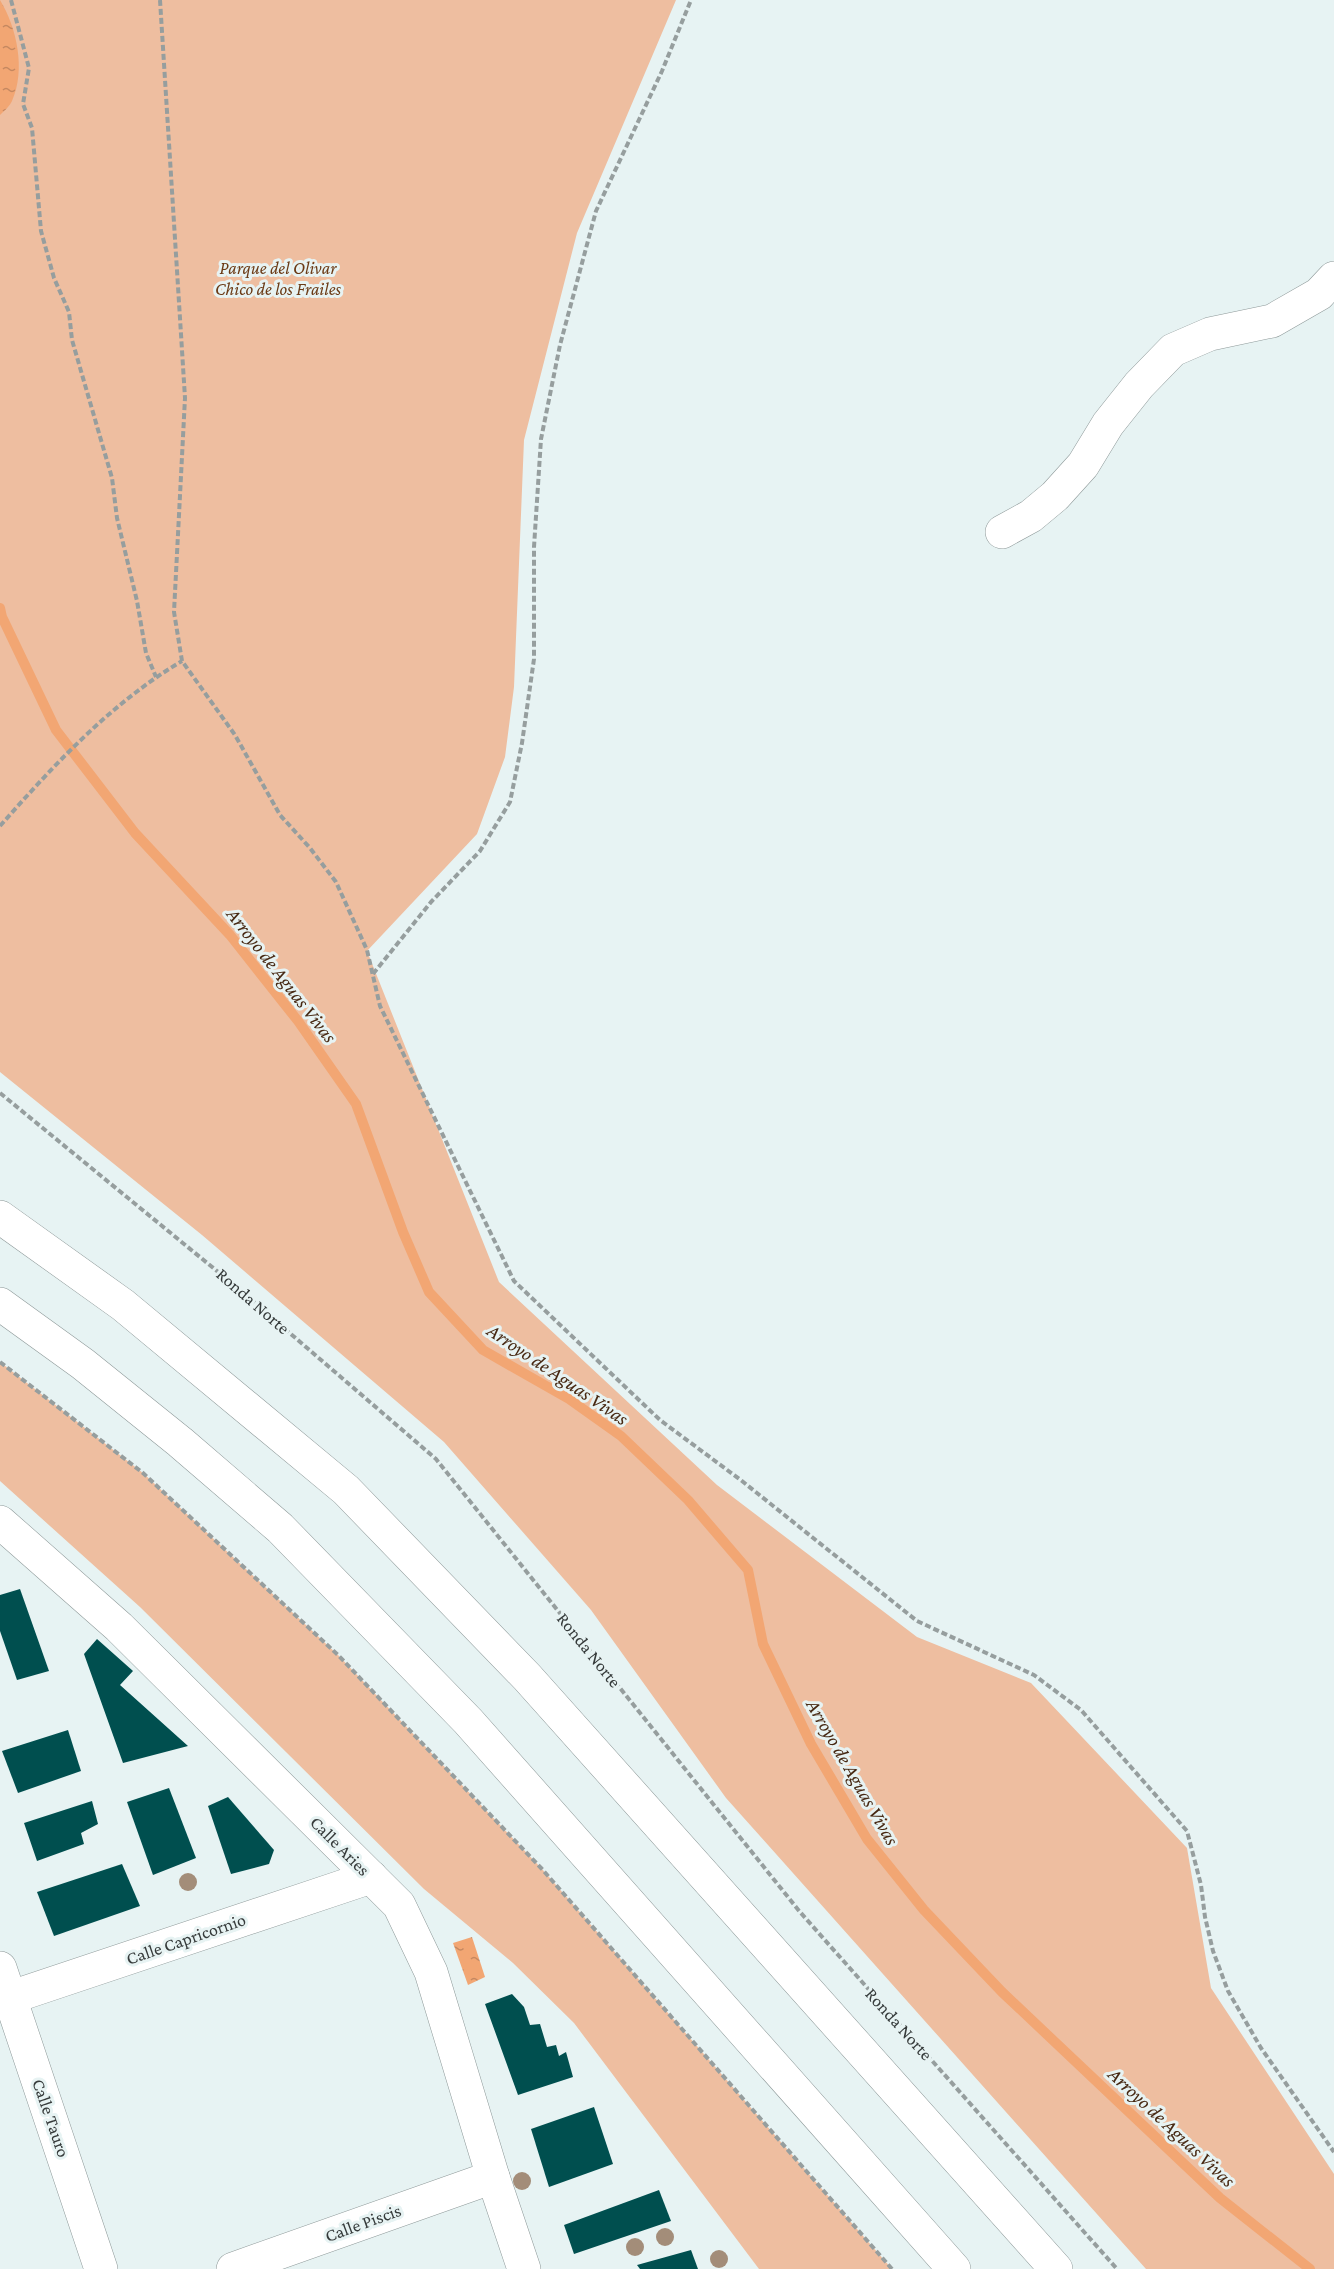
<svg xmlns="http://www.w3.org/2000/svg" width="1334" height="2269" font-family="'Crimson Pro',serif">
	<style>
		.green { fill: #eebea0 }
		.water { fill: url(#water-ripples) }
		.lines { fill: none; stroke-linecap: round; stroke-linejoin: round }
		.stream { stroke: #f2a673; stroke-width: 10 }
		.building { fill: #004f4f }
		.minor-casing { stroke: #8e9999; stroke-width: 34 }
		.trunk-casing { stroke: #8e9999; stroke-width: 34 }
		.path { stroke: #969e9e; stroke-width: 4; stroke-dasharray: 6 3; stroke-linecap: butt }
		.minor { stroke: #fff; stroke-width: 33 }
		.trunk { stroke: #fff; stroke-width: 33 }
		.tree { fill: #a38d79 }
		.labels { text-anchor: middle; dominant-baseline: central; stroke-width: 6; stroke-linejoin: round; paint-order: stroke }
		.park-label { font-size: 18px; font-style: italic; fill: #6b3a15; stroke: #e7f3f3 }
		.street-label { font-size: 18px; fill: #363b3b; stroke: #e7f3f3 }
		.water-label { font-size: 20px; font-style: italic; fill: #472913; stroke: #e7f3f3 }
	</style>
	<defs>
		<pattern id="water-ripples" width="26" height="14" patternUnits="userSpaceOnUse" patternTransform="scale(1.5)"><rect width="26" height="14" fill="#f2a673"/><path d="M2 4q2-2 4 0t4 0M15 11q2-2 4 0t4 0" fill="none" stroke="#c58860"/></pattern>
	</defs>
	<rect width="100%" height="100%" fill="#e7f3f3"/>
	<!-- green -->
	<g class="green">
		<polygon points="0,0 676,0 577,233 524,440 514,687 505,757 477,834 367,951 499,1282 717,1485 917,1637 1031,1683 1187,1848 1211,1988 1334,2174 1334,2269 1146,2269 726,1798 591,1610 444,1442 202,1235 0,1072"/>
		<polygon points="0,1362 143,1473 338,1655 542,1869 892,2269 759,2269 574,2023 513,1963 424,1889 140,1607 0,1481"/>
	</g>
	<!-- water -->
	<g class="water">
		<path d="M0,0C17,28 26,70 12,101C10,106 4,111 0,115Z"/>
		<polygon points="472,1937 485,1977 468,1985 453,1943"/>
	</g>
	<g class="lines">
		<!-- stream -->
		<polyline class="stream" points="0,608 2,617 56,730 135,833 230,935 298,1021 356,1104 403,1232 429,1292 483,1350 569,1399 621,1436 688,1500 748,1570 763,1644 811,1744 867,1839 924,1910 1002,1992 1220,2198 1310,2269"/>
	</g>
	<!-- building -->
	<g class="building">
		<polygon points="20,1589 49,1671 17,1680 0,1631 0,1595"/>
		<polygon points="97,1639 133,1671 120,1685 188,1746 123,1763 84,1654"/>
		<polygon points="68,1730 81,1771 18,1793 2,1751"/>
		<polygon points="169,1788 196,1858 153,1875 127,1802"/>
		<polygon points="228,1797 274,1850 269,1864 231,1874 208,1806"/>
		<polygon points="92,1801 98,1824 81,1833 84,1844 37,1861 24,1823"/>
		<polygon points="122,1864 140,1906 54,1936 37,1892"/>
		<polygon points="512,1994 524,2007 530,2025 540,2024 547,2047 556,2045 559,2056 566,2052 573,2077 518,2095 485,2004"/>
		<polygon points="594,2107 613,2164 549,2187 531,2129"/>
		<polygon points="659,2190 671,2221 574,2254 564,2225"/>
		<polygon points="691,2250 698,2269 640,2269 637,2265"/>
	</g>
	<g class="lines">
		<defs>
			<g id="minor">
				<polyline points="1002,532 1031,516 1055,496 1083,465 1108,424 1139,385 1173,350 1210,334 1272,321 1319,294 1334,278"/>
				<polyline points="0,1522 119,1627 399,1905 431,1972 493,2177 524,2269"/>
				<polyline points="0,1968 101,2269"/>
				<polyline points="0,2001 371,1877"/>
				<polyline points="233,2269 493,2177"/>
			</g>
			<g id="trunk">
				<polyline points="0,1217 123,1305 346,1490 527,1677 1056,2269"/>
				<polyline points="0,1304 83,1364 180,1442 280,1528 468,1721 954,2269"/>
			</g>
		</defs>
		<!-- minor casing -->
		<use href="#minor" class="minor-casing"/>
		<!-- trunk casing -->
		<use href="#trunk" class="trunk-casing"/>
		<!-- path -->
		<g class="path">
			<polyline points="11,0 29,68 23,104 32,128 41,231 54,278 69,312 72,340 112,478 117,518 137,601 146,653 156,677"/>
			<polyline points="160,0 185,398 174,612 182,661 235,735 280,815 310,848 336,882 367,950 380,1006 514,1281 660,1420 742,1481 917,1621 1034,1675 1081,1710 1187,1831 1201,1885 1205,1917 1213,1951 1228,1991 1261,2048 1334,2152"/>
			<path d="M0,826C54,765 111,703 182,661"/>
			<polyline points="373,974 431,902 480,851 510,802 522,743 534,659 534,547 541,439 560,345 596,211 662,71 691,0"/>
			<polyline points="0,1093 234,1285 436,1459 800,1912 1117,2269"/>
			<polyline points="0,1362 143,1473 338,1655 542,1869 892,2269"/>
		</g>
		<!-- minor -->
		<use href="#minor" class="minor"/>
		<!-- trunk -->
		<use href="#trunk" class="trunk"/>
	</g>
	<!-- trees -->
	<g class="tree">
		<circle cx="188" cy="1882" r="9"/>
		<circle cx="522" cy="2181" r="9"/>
		<circle cx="665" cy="2237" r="9"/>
		<circle cx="635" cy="2247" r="9"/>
		<circle cx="719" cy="2259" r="9"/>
	</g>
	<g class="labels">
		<!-- park labels -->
		<g class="park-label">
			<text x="278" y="268">Parque del Olivar<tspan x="278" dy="21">Chico de los Frailes</tspan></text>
		</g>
		<!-- street labels -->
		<g class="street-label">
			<text transform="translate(253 1301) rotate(41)">Ronda Norte</text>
			<text transform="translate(589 1650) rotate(51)">Ronda Norte</text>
			<text transform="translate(340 1846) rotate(45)">Calle Aries</text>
			<text transform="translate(186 1939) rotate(-19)">Calle Capricornio</text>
			<text transform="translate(899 2024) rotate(48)">Ronda Norte</text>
			<text transform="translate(51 2118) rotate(71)">Calle Tauro</text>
			<text transform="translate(363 2223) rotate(-20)">Calle Piscis</text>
		</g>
		<!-- water labels -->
		<g class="water-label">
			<text transform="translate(282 975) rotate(52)">Arroyo de Aguas Vivas</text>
			<text transform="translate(558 1374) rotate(34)">Arroyo de Aguas Vivas</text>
			<text transform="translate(853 1772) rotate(60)">Arroyo de Aguas Vivas</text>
			<text transform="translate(1172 2127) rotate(43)">Arroyo de Aguas Vivas</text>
		</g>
	</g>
</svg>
